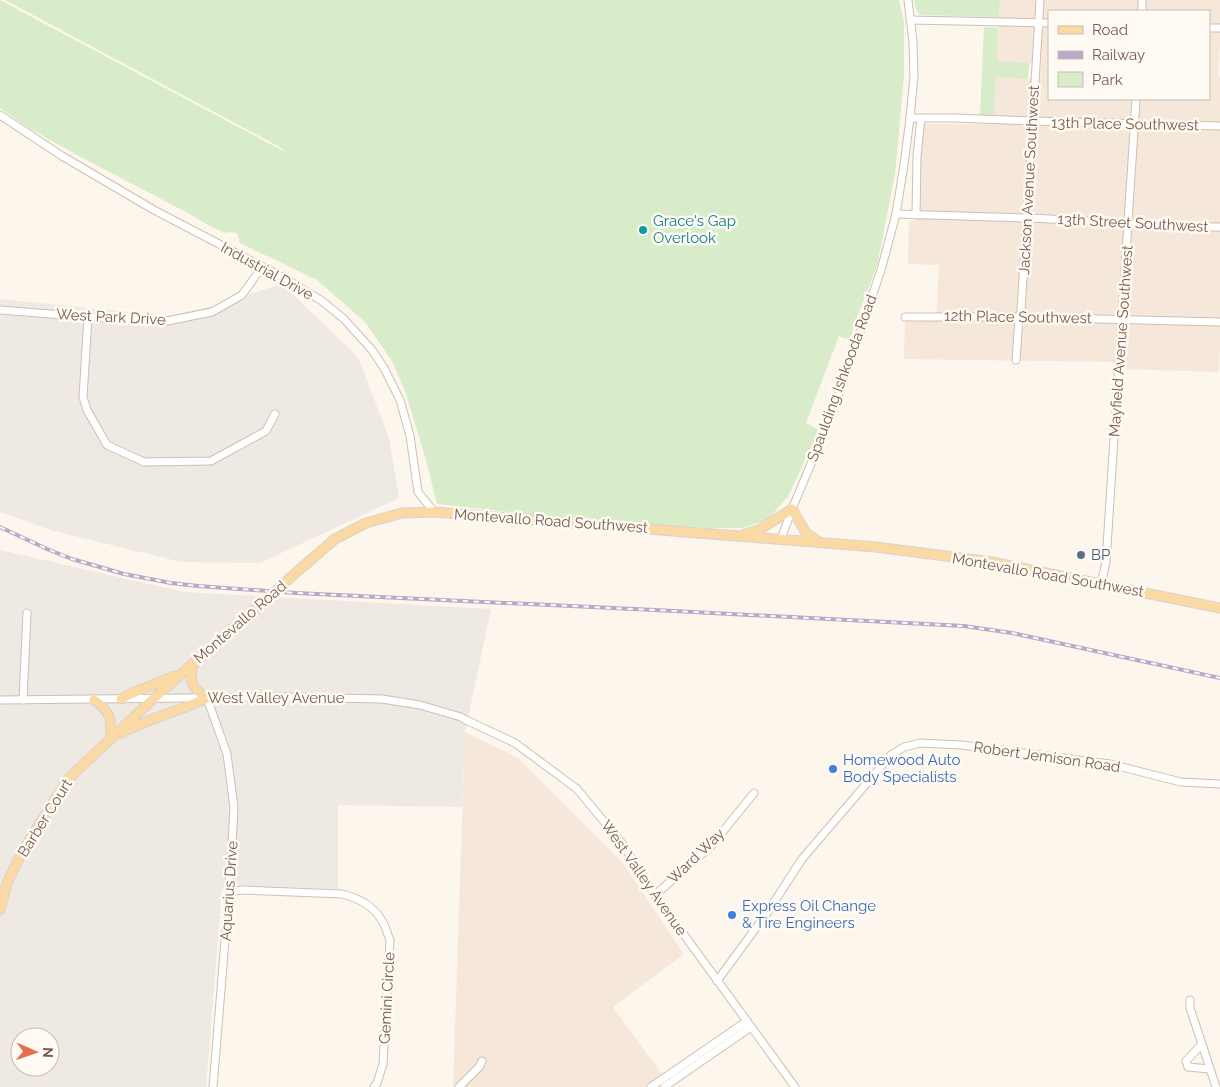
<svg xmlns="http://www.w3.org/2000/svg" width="1220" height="1087" font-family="Raleway,sans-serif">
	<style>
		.residential { fill: #f5e8da; fill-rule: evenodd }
		.industrial { fill: #efe9e4; fill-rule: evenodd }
		.green { fill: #d8ecc9 }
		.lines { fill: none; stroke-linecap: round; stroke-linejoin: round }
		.minor-casing { stroke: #d1beb0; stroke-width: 9 }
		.major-casing { stroke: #dad1cd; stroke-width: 11 }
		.minor { stroke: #fff; stroke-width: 7 }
		.major { stroke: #fbd9a5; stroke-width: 9 }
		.rail-casing { stroke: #b9a8c9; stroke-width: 4 }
		.rail { stroke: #fffaf3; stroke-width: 2; stroke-dasharray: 5.5; stroke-linecap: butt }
		.major-bridge-casing { stroke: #dad1cd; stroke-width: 11; stroke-linecap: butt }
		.major-bridge { stroke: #fbd9a5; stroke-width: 9 }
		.culture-dot { fill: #0f9aa8; stroke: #fffaf3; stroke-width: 2 }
		.service-dot { fill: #5c6f8a; stroke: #fffaf3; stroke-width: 2 }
		.shop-dot { fill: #3f7fe0; stroke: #fffaf3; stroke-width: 2 }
		.labels { text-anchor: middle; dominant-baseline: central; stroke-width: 5; stroke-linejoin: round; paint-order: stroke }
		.street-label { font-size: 15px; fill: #7a5c4d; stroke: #fffaf3 }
		.culture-label { font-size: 15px; fill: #0d838f; stroke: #fffaf3; text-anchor: start }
		.service-label { font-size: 15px; fill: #4e5e75; stroke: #fffaf3; text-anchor: start }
		.shop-label { font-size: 15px; fill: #366cbe; stroke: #fffaf3; text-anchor: start }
	</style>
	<rect width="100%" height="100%" fill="#fdf6ec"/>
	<!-- residential -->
	<g class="residential">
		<path d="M1000,0H1220V45L1218,77L1220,78V345L1219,372L1123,369L1112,362L904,359L905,322L936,321L939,265L908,264L909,221L917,220L918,167L922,128L926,124H993L996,77L1040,79L1041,64L997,61ZM1049,11H1209V99H1049Z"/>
		<polygon points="465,732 518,758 622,862 684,954 613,1007 671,1087 453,1087"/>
	</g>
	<!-- industrial -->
	<g class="industrial">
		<polygon points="282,284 358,357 389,438 399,498 260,563 181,562 54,531 0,512 0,299 168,316 213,306"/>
		<path d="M0,550L184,592L491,609L465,732L462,807L338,805V889L237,885L222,889L206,1087H0ZM20,1037H50V1067H20Z"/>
	</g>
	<!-- green -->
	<g class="green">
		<polygon points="0,0 287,153 278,146 5,0 899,0 904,21 904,77 895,174 877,266 854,325 850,341 839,336 806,423 819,430 788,497 766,521 741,528 709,528 632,523 556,517 437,504 426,460 406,394 392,361 365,322 317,280 240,243 237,233 229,232 225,233 210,226 186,212 75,154 27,127 0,108"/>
		<polygon points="914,0 1000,0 999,17 920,15 916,10"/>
		<polygon points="984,27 998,28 997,61 1029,63 1028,79 996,77 994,115 980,115"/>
	</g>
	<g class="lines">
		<defs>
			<g id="minor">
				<polyline points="1142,11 1142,0"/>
				<polyline points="910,20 1049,23"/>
				<polyline points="1209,28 1220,28"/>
				<polyline points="0,115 62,156 154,210 286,279 322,301 344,319 372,350 384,368 400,400 410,436 418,492 434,512"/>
				<polyline points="910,118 956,118 1032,121 1220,126"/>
				<polyline points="896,214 1023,218 1032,218 1192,227 1220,227"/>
				<polyline points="916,215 917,156 921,118"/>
				<polyline points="0,310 88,317 167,321 212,312 242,295 262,267"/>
				<polyline points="88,317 83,397 87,410 107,445 144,462 211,461 266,431 275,414"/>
				<polyline points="905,317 1019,317 1220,322"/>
				<path d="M1016,360L1019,317L1021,311C1028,208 1033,104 1040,0"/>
				<polyline points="781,539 792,509 833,411 881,270 896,214 904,165 910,118 914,76 913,42 908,0"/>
				<polyline points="1101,584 1106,562 1136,99"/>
				<polyline points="207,698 227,754 234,808 229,892 213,1087"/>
				<polyline points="0,700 283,697 382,699 420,705 461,717 466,720 515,743 577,789 621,842 655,895 795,1087"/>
				<polyline points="23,700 27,613"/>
				<path d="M229,892L241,890L342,894C358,898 374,906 382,921C386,926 387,934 390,940L383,1064L377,1083L374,1087"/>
				<polyline points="655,895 712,845 754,793"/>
				<polyline points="717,981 767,913 802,859 891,755 904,747 920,743 961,745 1110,764 1181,782 1220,784"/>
				<polyline points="1190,1000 1190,1008 1202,1044 1186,1061 1188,1067 1210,1069"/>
				<polyline points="1202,1044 1216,1087"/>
				<polyline points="459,1087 480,1066 482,1061"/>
				<polyline points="651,1087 747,1021"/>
				<polyline points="664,1087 751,1027"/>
			</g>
			<g id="major">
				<polyline points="745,534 759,530 792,509 806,533 818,541"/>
				<polyline points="299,570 335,539 366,523 402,513 434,512 876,547 992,562 1220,608"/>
				<path d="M193,663C189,681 191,688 207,698"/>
				<polyline points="121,699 130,694 174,676"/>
				<path d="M94,700C111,713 111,717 111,738"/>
				<path d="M121,733C148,719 179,711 207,698"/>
				<polyline points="0,910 7,883 23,850 68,779 153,699 262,603"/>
			</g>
		</defs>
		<!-- minor casing -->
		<use href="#minor" class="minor-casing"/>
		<!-- major casing -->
		<use href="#major" class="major-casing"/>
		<!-- minor -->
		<use href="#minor" class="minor"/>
		<!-- major -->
		<use href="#major" class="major"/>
		<defs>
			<polyline id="rail" points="0,527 47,549 72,559 124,574 171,583 198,586 296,593 655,610 964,626 1012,633 1220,678"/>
		</defs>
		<!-- rail casing -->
		<use href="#rail" class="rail-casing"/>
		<!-- rail -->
		<use href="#rail" class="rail"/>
		<defs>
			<polyline id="major-bridge" points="262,603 299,570"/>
		</defs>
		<!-- major-bridge casing -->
		<use href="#major-bridge" class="major-bridge-casing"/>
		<!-- major-bridge -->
		<use href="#major-bridge" class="major-bridge"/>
	</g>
	<!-- markers -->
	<circle class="culture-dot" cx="643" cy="230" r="5"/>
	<circle class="service-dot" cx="1081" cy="555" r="5"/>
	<g class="shop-dot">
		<circle cx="833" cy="769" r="5"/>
		<circle cx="732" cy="915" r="5"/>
	</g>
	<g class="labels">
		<!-- street labels -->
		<g class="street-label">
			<text transform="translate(1125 124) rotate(1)">13th Place Southwest</text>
			<text transform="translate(1029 180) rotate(-87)">Jackson Avenue Southwest</text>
			<text transform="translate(1133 223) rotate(3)">13th Street Southwest</text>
			<text transform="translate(267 271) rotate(29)">Industrial Drive</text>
			<text transform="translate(111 317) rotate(3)">West Park Drive</text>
			<text transform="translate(1018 317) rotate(1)">12th Place Southwest</text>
			<text transform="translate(1121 341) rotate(-86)">Mayfield Avenue Southwest</text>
			<text transform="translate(842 378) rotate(-70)">Spaulding Ishkooda Road</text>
			<text transform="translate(551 521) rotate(4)">Montevallo Road Southwest</text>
			<text transform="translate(1048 575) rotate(10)">Montevallo Road Southwest</text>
			<text transform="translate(240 622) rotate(-41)">Montevallo Road</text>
			<text x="276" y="698">West Valley Avenue</text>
			<text transform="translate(1047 757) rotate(8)">Robert Jemison Road</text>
			<text transform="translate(45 818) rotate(-58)">Barber Court</text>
			<text transform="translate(696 856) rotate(-44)">Ward Way</text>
			<text transform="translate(644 878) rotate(55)">West Valley Avenue</text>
			<text transform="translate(229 891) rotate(-86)">Aquarius Drive</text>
			<text transform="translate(387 998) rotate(-87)">Gemini Circle</text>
		</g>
		<!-- culture labels -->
		<g class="culture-label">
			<text x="653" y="221">Grace's Gap<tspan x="653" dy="17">Overlook</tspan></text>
		</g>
		<!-- service labels -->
		<g class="service-label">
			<text x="1091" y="555">BP</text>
		</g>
		<!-- shop labels -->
		<g class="shop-label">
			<text x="843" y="760">Homewood Auto<tspan x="843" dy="17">Body Specialists</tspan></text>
			<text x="742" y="906">Express Oil Change<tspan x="742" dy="17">&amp; Tire Engineers</tspan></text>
		</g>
	</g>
	<!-- legend -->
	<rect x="1048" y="10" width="162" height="90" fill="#fffaf3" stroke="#cabbb1"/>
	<rect x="1058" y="26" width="25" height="8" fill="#fbd9a5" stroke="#cabbb1"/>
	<text x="1092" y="35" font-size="15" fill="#7a5c4d">Road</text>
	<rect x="1058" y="51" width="25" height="8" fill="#b9a8c9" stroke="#cabbb1"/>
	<text x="1092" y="60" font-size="15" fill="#7a5c4d">Railway</text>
	<rect x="1058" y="72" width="25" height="15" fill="#d8ecc9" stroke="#cabbb1"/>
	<text x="1092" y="85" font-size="15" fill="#7a5c4d">Park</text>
	<!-- north arrow -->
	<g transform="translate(35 1052) rotate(92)"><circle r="24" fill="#fffaf3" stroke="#cabbb1"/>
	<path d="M0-4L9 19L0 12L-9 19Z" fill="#e76f51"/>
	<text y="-8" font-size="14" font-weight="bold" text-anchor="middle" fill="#7a5c4d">N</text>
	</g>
</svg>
